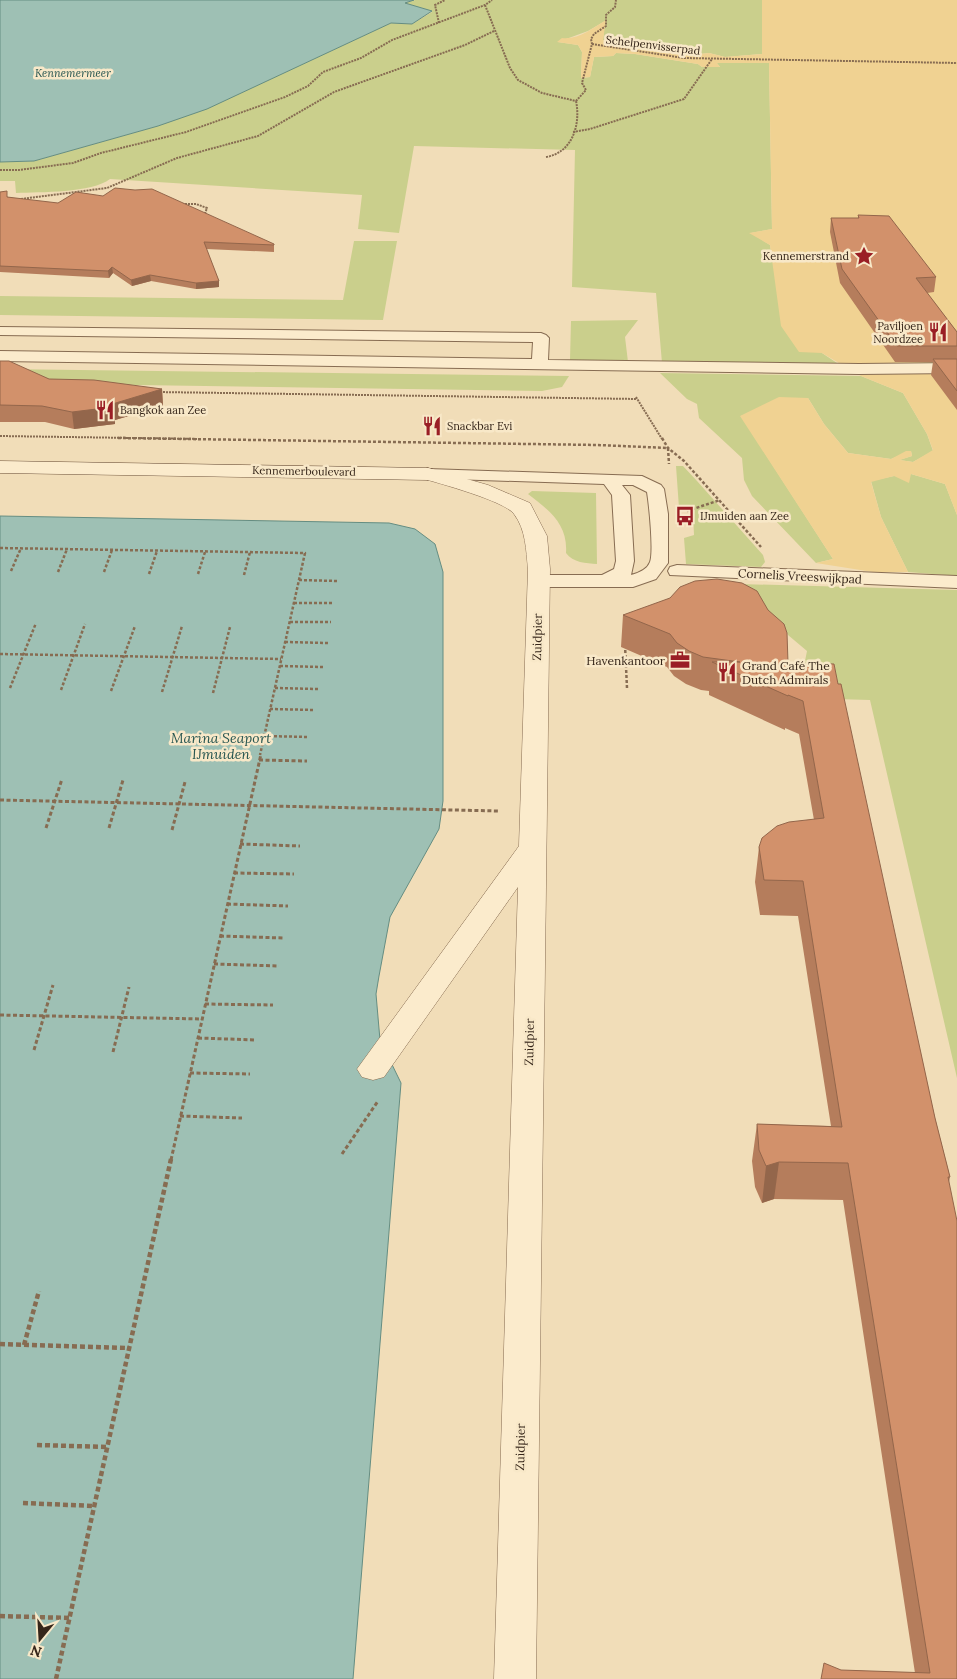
<svg xmlns="http://www.w3.org/2000/svg" width="957" height="1679" font-family="Lora,serif">
	<style>
		.green { fill: #cacf8c }
		.sand { fill: #f0d292 }
		.water { fill: #9ec0b4; stroke: #658d82 }
		.lines { fill: none; stroke-linecap: round; stroke-linejoin: round }
		.lane-casing { stroke: #876c52; stroke-width: 2 }
		.street-casing { stroke: #876c52; stroke-width: 1 }
		.secondary-casing { stroke: #694d36; stroke-width: 1 }
		.path-far3 { stroke: #876c52; stroke-width: 2; stroke-dasharray: 2 1; stroke-linecap: butt }
		.path-far2 { stroke: #876c52; stroke-width: 2.5; stroke-dasharray: 3 2; stroke-linecap: butt }
		.path-far1 { stroke: #876c52; stroke-width: 3; stroke-dasharray: 4 2.5; stroke-linecap: butt }
		.path { stroke: #876c52; stroke-width: 4.5; stroke-dasharray: 5 3; stroke-linecap: butt }
		.lane { fill: #fbebcc; fill-rule: evenodd }
		.street { fill: #fbebcc; fill-rule: evenodd }
		.secondary { fill: #fbebcc; fill-rule: evenodd }
		.wall { fill: #b57d5c }
		.shaded-wall { fill: #93664b }
		.building { fill: #d2916b; stroke: #93664b }
		.labels { text-anchor: middle; dominant-baseline: central; stroke-width: 5; stroke-linejoin: round; paint-order: stroke }
		.far-street-label { font-size: 11px; fill: #352519; stroke: #f8e8c8 }
		.far-water-label { font-size: 11px; font-style: italic; fill: #275651; stroke: #f8e8c8 }
		.far-poi-label { font-size: 11px; fill: #352519; stroke: #f8e8c8; text-anchor: start }
		.street-label { font-size: 12px; fill: #352519; stroke: #f8e8c8 }
		.poi-label { font-size: 12px; fill: #352519; stroke: #f8e8c8; text-anchor: end }
		.water-label { font-size: 14px; font-style: italic; fill: #275651; stroke: #f8e8c8 }
	</style>
	<rect width="100%" height="100%" fill="#f1ddb8"/>
	<!-- green -->
	<g class="green">
		<path d="M415,0H762V54L725,57L709,53L691,55L685,50L665,48L661,52L609,45L603,40L605,21L588,31L558,42L578,45L582,52L581,78L590,77L594,57L613,56L616,53L635,54L698,64L702,67H720L716,62L769,63L772,229L751,233L770,245L774,268L822,353L843,367L662,363L656,293L572,287L575,150L414,146L399,233L358,229L362,195L110,179C92,193 40,192 16,193L15,181H0V162L34,161L158,126L207,108L391,23L412,24L432,12L404,3Z"/>
		<polygon points="354,241 397,241 383,320 0,315 0,296 343,300"/>
		<polygon points="638,320 625,337 628,362 570,360 571,321"/>
		<polygon points="0,369 569,376 562,387 542,391 0,383"/>
		<polygon points="660,373 861,376 903,393 927,434 933,451 913,462 899,460 912,456 911,451 891,459 848,453 824,424 808,398 741,416 833,559 816,563 752,496 744,480 742,458 699,418 697,404 687,399"/>
		<polygon points="676,466 683,466 697,481 763,555 765,562 761,567 686,564 684,538 694,535 693,514 679,508"/>
		<polygon points="911,474 945,484 957,515 957,576 908,572 881,517 871,481 894,476"/>
		<path d="M532,491L596,493L597,564C586,563 573,563 566,553C568,524 549,510 528,494Z"/>
		<polygon points="704,583 957,590 957,1078 870,700 835,699 804,666 807,651 788,635 784,626"/>
	</g>
	<!-- sand -->
	<path class="sand" d="M762,0H957V515L945,484L911,474L909,483L894,476L871,482L881,517L908,572H873L816,563L833,559L740,416L779,397L808,398L824,424L848,453L891,459L906,451H911L912,456L900,460L913,462L933,450L927,434L903,393L861,376L822,353L799,352L781,326L770,245L749,233L772,229L769,63H717L720,67H702L698,64L635,54L616,53L613,56L594,57L590,77L581,78L582,52L578,45L557,42L562,38C578,40 593,28 606,20L603,40L609,45L660,52L665,48L685,50L691,55L709,53L725,57L762,54Z"/>
	<!-- water -->
	<g class="water">
		<polygon points="0,0 414,0 405,3 432,11 412,24 391,23 207,109 158,126 34,161 0,162"/>
		<polygon points="0,516 389,523 415,529 435,544 443,572 443,801 439,829 390,917 379,976 376,994 380,1040 401,1083 353,1679 0,1679"/>
	</g>
	<g class="lines">
		<defs>
			<g id="lane">
				<polygon points="0,327 541,333 546,335 549,338 548,360 859,364 957,363 957,373 859,374 0,361 0,351 532,359 533,342 0,335"/>
				<path d="M428,469L642,476L661,485L664,489L668,514V563L656,579L633,587H539L532,585L530,581L532,577L539,575H602L614,569L616,561L612,495L604,484L422,478L419,474L422,470ZM622,485H633L647,492C649,504 654,552 650,562C647,570 638,573 631,575L634,561L630,495Z"/>
				<polygon points="677,565 957,576 957,588 670,575 668,571 670,567"/>
			</g>
			<path id="street" d="M428,468L488,485L530,503L547,536L550,569L536,1679H494L518,887L384,1077L373,1080L362,1077L357,1069L519,846L528,569C526,550 526,530 514,514C505,501 438,483 421,478L418,474L421,470Z"/>
			<polygon id="secondary" points="0,461 428,468 435,470 438,474 435,478 428,480 0,473"/>
		</defs>
		<!-- lane casing -->
		<use href="#lane" class="lane-casing"/>
		<!-- street casing -->
		<use href="#street" class="street-casing"/>
		<!-- secondary casing -->
		<use href="#secondary" class="secondary-casing"/>
		<!-- path-far3 -->
		<g class="path-far3">
			<polyline points="485,5 510,68 518,80 542,93 576,101"/>
			<polyline points="439,23 435,5 445,0"/>
			<polyline points="592,44 684,58 957,63"/>
			<polyline points="576,101 586,90 582,83 592,44 591,39 594,34 606,26 606,15 615,7 616,0"/>
			<polyline points="573,132 590,129 684,99 712,59"/>
			<path d="M546,157C572,153 581,125 576,101"/>
			<polyline points="0,170 19,170 73,163 101,153 186,132 285,97 308,86 323,72 361,58 392,40 485,5 492,0"/>
			<polyline points="21,199 107,188 177,158 258,136 334,92 465,45 494,31"/>
			<polyline points="182,204 196,204 207,208 204,216"/>
			<polyline points="157,392 637,399"/>
			<polyline points="636,397 662,439"/>
			<polyline points="0,436 201,439"/>
		</g>
		<!-- path-far2 -->
		<g class="path-far2">
			<polyline points="118,438 598,445 668,448"/>
			<polyline points="662,438 668,448 684,461 761,547"/>
			<polyline points="668,448 669,464"/>
			<polyline points="687,511 720,500"/>
			<polyline points="0,548 305,553 260,755"/>
			<polyline points="11,571 21,548"/>
			<polyline points="58,572 67,549"/>
			<polyline points="104,572 112,550"/>
			<polyline points="149,574 157,551"/>
			<polyline points="198,574 205,552"/>
			<polyline points="244,575 250,552"/>
			<polyline points="299,580 338,581"/>
			<polyline points="294,603 334,603"/>
			<polyline points="290,622 331,622"/>
			<polyline points="285,642 328,643"/>
			<polyline points="625,645 627,688"/>
			<polyline points="0,654 281,659"/>
			<polyline points="280,666 323,667"/>
			<polyline points="10,688 36,623"/>
			<polyline points="275,688 318,689"/>
			<polyline points="61,690 85,624"/>
			<polyline points="111,691 135,626"/>
			<polyline points="162,692 182,626"/>
			<polyline points="213,693 230,627"/>
			<polyline points="270,709 315,710"/>
			<polyline points="264,736 309,737"/>
		</g>
		<!-- path-far1 -->
		<g class="path-far1">
			<polyline points="259,760 307,761"/>
			<polyline points="0,800 499,811"/>
			<polyline points="46,828 62,779"/>
			<polyline points="109,828 123,780"/>
			<polyline points="172,830 185,782"/>
			<polyline points="240,844 300,846"/>
			<polyline points="234,873 294,874"/>
			<polyline points="227,904 288,906"/>
			<polyline points="220,936 283,938"/>
			<polyline points="214,964 279,966"/>
			<polyline points="205,1004 273,1005"/>
			<polyline points="0,1015 202,1019"/>
			<polyline points="198,1038 256,1040"/>
			<polyline points="34,1050 53,985"/>
			<polyline points="113,1052 129,987"/>
			<polyline points="190,1073 250,1074"/>
			<polyline points="180,1116 242,1118"/>
			<polyline points="342,1154 378,1101"/>
			<polyline points="171,1160 261,754"/>
		</g>
		<!-- path -->
		<g class="path">
			<polyline points="0,1344 129,1348"/>
			<polyline points="24,1345 39,1291"/>
			<polyline points="37,1445 107,1447"/>
			<polyline points="23,1503 94,1506"/>
			<polyline points="0,1616 69,1618"/>
			<polyline points="56,1679 171,1159"/>
		</g>
		<!-- lane -->
		<use href="#lane" class="lane"/>
		<!-- street -->
		<use href="#street" class="street"/>
		<!-- secondary -->
		<use href="#secondary" class="secondary"/>
	</g>
	<!-- wall -->
	<g class="wall">
		<polygon points="0,192 8,197 274,244 274,252 206,249 219,281 219,287 196,289 151,281 132,286 113,273 109,278 0,272"/>
		<polygon points="858,215 936,277 934,292 927,293 957,332 957,410 931,375 933,362 895,362 840,283 830,232 831,218 858,218"/>
		<polygon points="0,361 49,379 162,389 163,406 115,420 115,424 74,429 45,422 0,422"/>
		<polygon points="623,615 788,663 838,684 935,1118 950,1177 949,1182 957,1679 841,1670 915,1673 843,1200 774,1199 762,1203 755,1187 752,1161 757,1124 831,1126 798,916 760,915 755,882 759,847 814,820 799,734 785,728 785,730 709,695 709,691 701,690 686,684 674,676 667,667 621,647"/>
	</g>
	<!-- shaded-wall -->
	<g class="shaded-wall">
		<polygon points="112,267 113,273 109,278 108,271"/>
		<polygon points="150,275 151,281 132,286 131,280"/>
		<polygon points="219,281 219,287 196,289 196,283"/>
		<polygon points="162,389 163,406 115,420 115,424 74,429 72,412 109,405"/>
		<polygon points="779,1162 774,1199 762,1203 766,1166"/>
	</g>
	<!-- building -->
	<g class="building">
		<polygon points="115,188 135,190 152,189 274,244 274,245 204,242 219,281 196,283 150,275 131,280 112,267 108,271 0,266 0,192 7,191 7,197 58,203 76,192 103,196"/>
		<polygon points="858,215 889,216 936,277 916,278 957,332 957,346 897,346 842,269 831,218 859,218"/>
		<polygon points="933,359 957,359 957,391"/>
		<polygon points="0,361 9,361 49,379 94,380 162,389 109,405 113,407 72,412 42,406 0,405"/>
		<polygon points="717,579 742,583 757,591 768,610 784,624 787,633 788,663 834,664 838,684 841,684 935,1118 950,1177 948,1177 957,1221 957,1679 821,1679 824,1663 841,1670 930,1673 848,1163 779,1162 766,1166 759,1150 757,1124 842,1127 803,881 764,880 759,847 762,838 777,826 789,822 824,818 803,701 788,695 788,696 712,662 740,662 703,657 689,651 677,643 670,634 623,615 670,598 680,587 695,581"/>
	</g>
	<!-- icons -->
	<defs>
		<symbol id="sight-bare" viewBox="-9 -9 18 18"><path d="M0-6L1.8-2.2L6-1.7L2.9 1.2L3.7 5.4L0 3.3L-3.7 5.4L-2.9 1.2L-6-1.7L-1.8-2.2Z" fill="#9a1e25" stroke="#f8e8c8" stroke-width="2.5" paint-order="stroke"/></symbol>
		<symbol id="restaurant-bare" viewBox="-9 -9 18 18"><path d="M-5-6h1v4h1v-4h1v4h1v-4h1v5L-1.5 .5V6h-2V.5L-5-1ZM5-6V6H3V1.5H1.5Q1.5-4 5-6Z" fill="#9a1e25" stroke="#f8e8c8" stroke-width="2.5" paint-order="stroke"/></symbol>
		<symbol id="bus-bare" viewBox="-9 -9 18 18"><path d="M-5-6H5V4H4V6H2V4H-2V6H-4V4H-5ZM-3.5-4V0h7V-4ZM-3.5 1.2v1.5H-2V1.2ZM2 1.2v1.5H3.5V1.2Z" fill="#9a1e25" stroke="#f8e8c8" stroke-width="2.5" paint-order="stroke"/></symbol>
		<symbol id="office-bare" viewBox="-9 -9 18 18"><path d="M-6-3h4V-5.5h4V-3h4V5H-6ZM-1-4.5V-3h2v-1.5ZM-6 0V1H6V0Z" fill="#9a1e25" stroke="#f8e8c8" stroke-width="2.5" paint-order="stroke"/></symbol>
	</defs>
	<g fill-rule="evenodd">
		<use href="#sight-bare" x="850" y="242" width="28" height="28"/>
		<use href="#restaurant-bare" x="924" y="318" width="28" height="28"/>
		<use href="#restaurant-bare" x="91" y="396" width="28" height="28"/>
		<use href="#restaurant-bare" x="418" y="412" width="28" height="28"/>
		<use href="#bus-bare" x="671" y="502" width="28" height="28"/>
		<use href="#office-bare" x="666" y="646" width="28" height="28"/>
		<use href="#restaurant-bare" x="713" y="658" width="28" height="28"/>
	</g>
	<g class="labels">
		<!-- far-street labels -->
		<g class="far-street-label">
			<text transform="translate(653 45) rotate(7)">Schelpenvisserpad</text>
			<text transform="translate(304 471) rotate(1)">Kennemerboulevard</text>
		</g>
		<!-- far-water labels -->
		<g class="far-water-label">
			<text x="73" y="73">Kennemermeer</text>
		</g>
		<!-- far-poi labels -->
		<g class="far-poi-label">
			<text x="849" y="256" text-anchor="end">Kennemerstrand</text>
			<text x="923" y="326" text-anchor="end">Paviljoen<tspan x="923" dy="13">Noordzee</tspan></text>
			<text x="120" y="410">Bangkok aan Zee</text>
			<text x="447" y="426">Snackbar Evi</text>
			<text x="700" y="516">IJmuiden aan Zee</text>
		</g>
		<!-- street labels -->
		<g class="street-label">
			<text transform="translate(800 576) rotate(3)">Cornelis Vreeswijkpad</text>
			<text transform="translate(537 637) rotate(-89)">Zuidpier</text>
			<text transform="translate(529 1042) rotate(-89)">Zuidpier</text>
			<text transform="translate(520 1447) rotate(-89)">Zuidpier</text>
		</g>
		<!-- poi labels -->
		<g class="poi-label">
			<text x="665" y="660">Havenkantoor</text>
			<text x="742" y="665" text-anchor="start">Grand Café The<tspan x="742" dy="14">Dutch Admirals</tspan></text>
		</g>
		<!-- water labels -->
		<g class="water-label">
			<text x="221" y="738">Marina Seaport<tspan x="221" dy="16">IJmuiden</tspan></text>
		</g>
	</g>
	<!-- north arrow -->
	<g transform="translate(40 1639) rotate(198)" stroke="#f8e8c8" stroke-width="4" paint-order="stroke">
	<path d="M0-4L9 19L0 12L-9 19Z" fill="#352519"/>
	<text y="-8" font-size="14" font-weight="bold" text-anchor="middle" fill="#352519">N</text>
	</g>
</svg>
